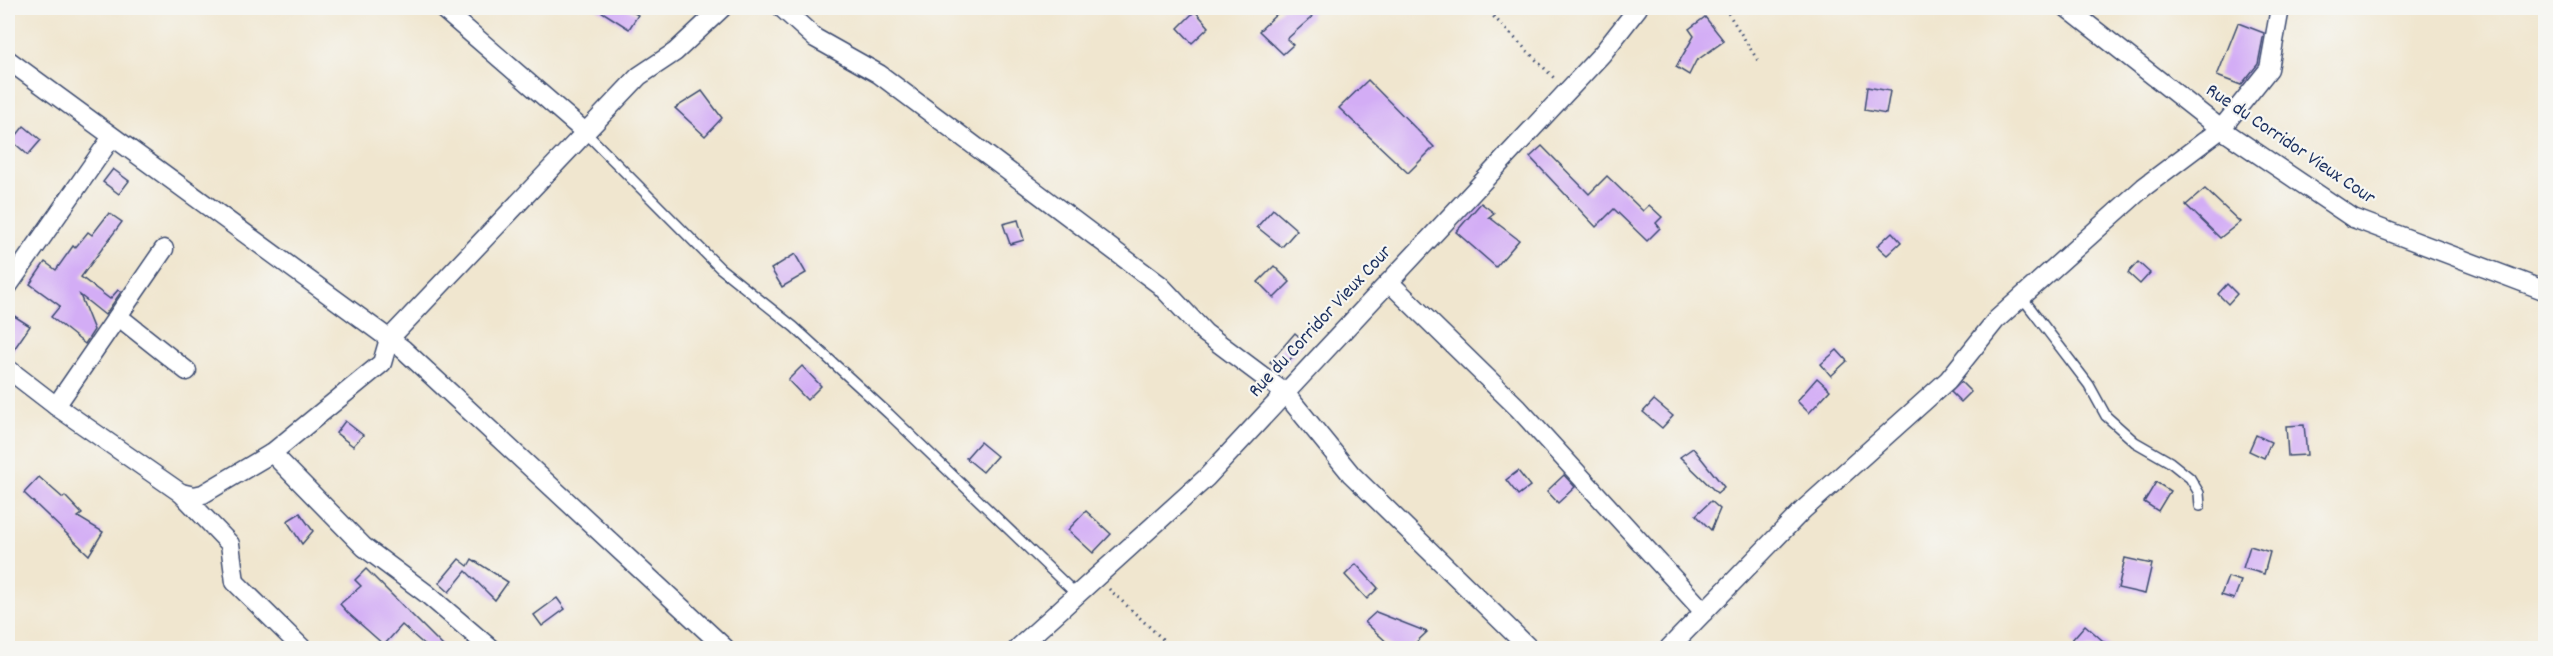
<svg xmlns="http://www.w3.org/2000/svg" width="2553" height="656" font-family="Dekko,sans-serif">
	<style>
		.building { fill: #d3adf5 }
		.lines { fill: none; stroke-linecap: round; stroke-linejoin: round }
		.service-casing { stroke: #3b4a6f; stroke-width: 12 }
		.minor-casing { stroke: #3b4a6f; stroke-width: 21 }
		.path { stroke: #3b4a6f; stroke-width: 3; stroke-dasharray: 1.5 4.5; stroke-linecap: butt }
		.service { stroke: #fff; stroke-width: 9 }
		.minor { stroke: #fff; stroke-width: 18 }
		.labels { text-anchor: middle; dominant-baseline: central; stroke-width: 4.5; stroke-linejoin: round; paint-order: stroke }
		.street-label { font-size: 20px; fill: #1b2f5e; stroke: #f6f6f2 }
	</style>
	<rect width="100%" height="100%" fill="#f6f6f2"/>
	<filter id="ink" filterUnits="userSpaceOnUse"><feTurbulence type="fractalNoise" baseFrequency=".0167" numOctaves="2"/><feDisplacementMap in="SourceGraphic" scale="12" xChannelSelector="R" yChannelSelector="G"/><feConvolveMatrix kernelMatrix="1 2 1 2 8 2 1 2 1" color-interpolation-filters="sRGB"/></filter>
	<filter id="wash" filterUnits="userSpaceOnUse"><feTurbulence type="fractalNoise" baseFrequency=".008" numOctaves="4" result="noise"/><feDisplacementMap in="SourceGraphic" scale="24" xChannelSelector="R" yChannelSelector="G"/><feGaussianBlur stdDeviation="1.35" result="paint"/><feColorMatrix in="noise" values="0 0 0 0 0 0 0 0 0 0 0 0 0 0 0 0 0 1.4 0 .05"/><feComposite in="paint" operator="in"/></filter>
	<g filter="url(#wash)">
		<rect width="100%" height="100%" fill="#f0e6cf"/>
		<g id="blocks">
			<!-- building -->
			<g class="building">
				<polygon points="596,8 626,8 638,15 629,29"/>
				<polygon points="1283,8 1317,8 1310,15 1312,17 1287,39 1293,45 1283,54 1259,31"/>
				<polygon points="1195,11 1209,27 1192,43 1178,28"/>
				<polygon points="1705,17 1724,41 1696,61 1689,75 1676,67 1694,36 1689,29"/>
				<polygon points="2238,23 2264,33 2258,64 2241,85 2217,76"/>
				<polygon points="1368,80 1434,147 1408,173 1339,108"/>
				<polygon points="1867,87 1890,91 1886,114 1864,110"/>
				<polygon points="702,91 722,118 705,136 675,108"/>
				<polygon points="24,126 41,140 28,155 12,141"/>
				<polygon points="1542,146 1589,194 1607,176 1643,211 1649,205 1662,217 1656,223 1660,228 1647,241 1614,209 1596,227 1530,157"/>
				<polygon points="113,169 129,181 119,194 103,182"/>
				<polygon points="2205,189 2240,222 2220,238 2186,205"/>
				<polygon points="1481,203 1494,213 1489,217 1519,240 1496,267 1456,232"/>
				<polygon points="1273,209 1297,230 1282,247 1257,227"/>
				<polygon points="109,213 122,222 81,277 110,299 118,290 121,292 105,315 80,295 94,330 85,344 51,317 60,306 30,284 45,262 56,270 73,246 75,248 88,232 92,235"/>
				<polygon points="1018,220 1024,240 1010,244 1003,224"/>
				<polygon points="1892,232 1901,242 1887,255 1877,246"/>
				<polygon points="795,254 806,273 782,287 771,269"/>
				<polygon points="2138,262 2150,273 2140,284 2128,273"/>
				<polygon points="1274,266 1290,282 1274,298 1258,282"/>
				<polygon points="2227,284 2237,294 2228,304 2218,294"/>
				<polygon points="8,312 30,326 8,358"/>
				<polygon points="1295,333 1305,342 1280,371 1270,362"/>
				<polygon points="1837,350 1847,361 1831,376 1821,364"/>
				<polygon points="802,366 821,386 807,400 788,380"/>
				<polygon points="1817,378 1830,390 1809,413 1797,401"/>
				<polygon points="1961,382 1971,392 1961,402 1951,392"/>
				<polygon points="1654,400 1673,416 1662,428 1643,412"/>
				<polygon points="345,421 363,435 353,446 336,433"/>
				<polygon points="2304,425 2307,455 2288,456 2286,426"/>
				<polygon points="2256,435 2271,442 2264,458 2249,451"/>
				<polygon points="980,442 997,456 983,472 966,458"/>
				<polygon points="1693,448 1724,487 1717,493 1680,457"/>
				<polygon points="1518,471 1530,486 1518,495 1506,480"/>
				<polygon points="1564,475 1575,487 1558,503 1547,491"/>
				<polygon points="39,477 63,498 65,496 82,514 78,517 103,532 89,555 24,493"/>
				<polygon points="2156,482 2170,491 2158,511 2144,502"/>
				<polygon points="1711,501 1720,509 1711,530 1696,515"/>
				<polygon points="1086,511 1111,534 1093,553 1068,530"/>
				<polygon points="300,513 313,531 302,544 287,521"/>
				<polygon points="2250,546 2270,552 2264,574 2243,568"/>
				<polygon points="2125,558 2152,564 2145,594 2118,588"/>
				<polygon points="459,559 468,566 472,559 508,582 495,600 466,571 449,592 439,583"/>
				<polygon points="1356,564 1378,588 1367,599 1345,575"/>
				<polygon points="366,569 444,647 443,648 428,648 402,625 384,645 348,613 340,604 361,586 355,580"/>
				<polygon points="2228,577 2241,581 2234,599 2221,595"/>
				<polygon points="557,598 565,609 542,626 534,615"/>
				<polygon points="1376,612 1427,632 1410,648 1393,648 1365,622"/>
				<polygon points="2085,625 2111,648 2079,648 2071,641"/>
			</g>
		</g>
	</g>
	<g filter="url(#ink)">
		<use href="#blocks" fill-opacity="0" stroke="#3b4a6f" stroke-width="1.5"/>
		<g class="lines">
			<defs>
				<g id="service">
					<polyline points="585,132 720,268 794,327 889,414 1077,595"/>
					<polyline points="2021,296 2089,385 2106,416 2135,442 2170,462 2190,478 2199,493 2200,506"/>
				</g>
				<g id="minor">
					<polyline points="442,8 585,132"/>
					<polyline points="782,8 815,38 879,74 1160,285 1205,333 1285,393 1351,474 1529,648"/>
					<polyline points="2067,8 2221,129 2353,218 2546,291"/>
					<polyline points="8,60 403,349 725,648"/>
					<polyline points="1389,282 1518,408 1704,612"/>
					<polyline points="8,286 112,137"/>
					<polyline points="119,317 187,371"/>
					<polyline points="8,369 56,406 181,493"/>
					<polyline points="56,406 164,249"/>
					<polyline points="272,453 364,547 427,594 490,648"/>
					<polyline points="302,648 235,582 230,544 181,493 194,496 203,494 272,453 382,363 389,339 639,76 675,52 722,8"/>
					<polyline points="1018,648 1206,478 1602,54 1638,8"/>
					<polyline points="1669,648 1803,510 1948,380 1996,320 2144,187 2221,129 2269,69 2280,8"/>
				</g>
			</defs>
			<!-- service casing -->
			<use href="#service" class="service-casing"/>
			<!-- minor casing -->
			<use href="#minor" class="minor-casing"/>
			<!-- path -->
			<g class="path">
				<polyline points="1485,8 1555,79"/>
				<polyline points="1725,8 1760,64"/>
				<polyline points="1109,589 1172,648"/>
			</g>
			<!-- service -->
			<use href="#service" class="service"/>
			<!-- minor -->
			<use href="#minor" class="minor"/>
		</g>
	</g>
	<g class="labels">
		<!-- street labels -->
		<g class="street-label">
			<text transform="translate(2290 145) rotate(34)">Rue du Corridor Vieux Cour</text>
			<text transform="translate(1321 322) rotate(-47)">Rue du Corridor Vieux Cour</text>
		</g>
	</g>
	<!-- margin -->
	<rect width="2553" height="656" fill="none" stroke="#f6f6f2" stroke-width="30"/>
</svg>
